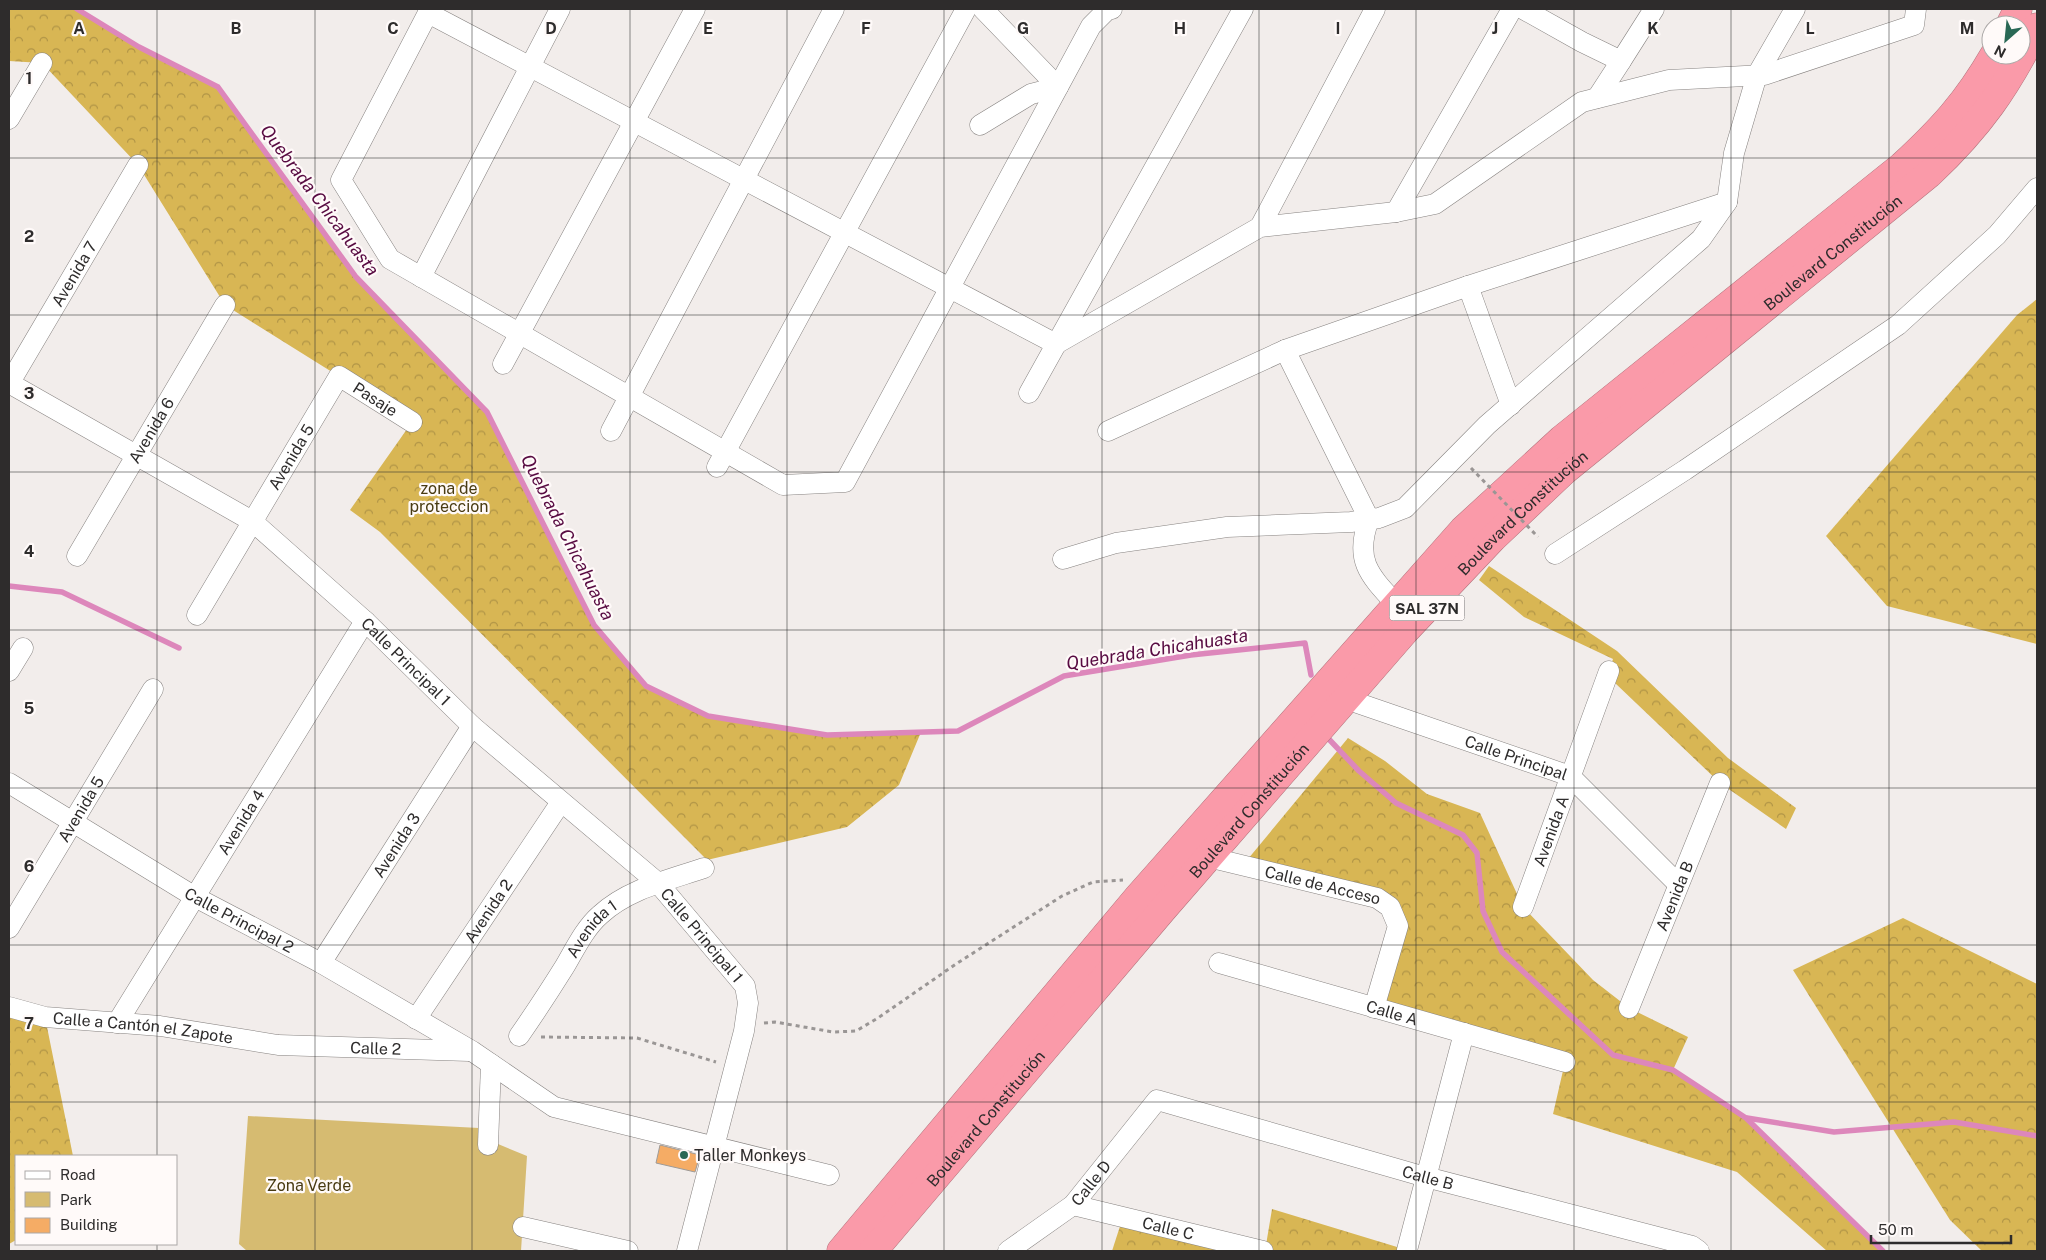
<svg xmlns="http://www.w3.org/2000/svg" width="2046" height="1260" font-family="'Public Sans',sans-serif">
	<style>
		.green { fill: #d6bb71 }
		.forest { fill: url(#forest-crowns) }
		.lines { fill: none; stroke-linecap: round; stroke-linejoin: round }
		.stream { stroke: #dd87bb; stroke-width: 5.5 }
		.building { fill: #f5ac65; stroke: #9e9b98 }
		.minor-casing { stroke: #878381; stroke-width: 21 }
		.highway-casing { stroke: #b3747d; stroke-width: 29 }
		.path { stroke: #9a9695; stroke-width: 3; stroke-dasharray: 4 4; stroke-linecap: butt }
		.minor { stroke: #fff; stroke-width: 20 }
		.highway { stroke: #fa9aa9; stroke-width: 28 }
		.path-bridge { stroke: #9a9695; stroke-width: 3; stroke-dasharray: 4 4; stroke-linecap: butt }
		.grid { fill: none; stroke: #2e2c2c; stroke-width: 1; stroke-opacity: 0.55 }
		.poi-dot { fill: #296855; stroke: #fffaf9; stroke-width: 2 }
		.labels { text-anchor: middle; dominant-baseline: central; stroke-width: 4.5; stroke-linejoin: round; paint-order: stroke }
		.shield { fill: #fffaf9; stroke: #6d6a6a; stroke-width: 1 }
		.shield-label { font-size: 15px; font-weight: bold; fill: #2e2c2c }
		.street-label { font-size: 16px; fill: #2e2c2c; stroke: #fffaf9 }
		.park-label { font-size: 16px; fill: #493b12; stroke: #fffaf9 }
		.poi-label { font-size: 16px; fill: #2e2c2c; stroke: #fffaf9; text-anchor: start }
		.water-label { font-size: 18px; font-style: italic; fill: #580b42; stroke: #fffaf9 }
		.grid-label { font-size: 16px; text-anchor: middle; font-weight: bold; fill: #2e2c2c; stroke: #fffaf9; stroke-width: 4.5; stroke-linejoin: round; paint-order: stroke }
	</style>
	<defs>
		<pattern id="forest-crowns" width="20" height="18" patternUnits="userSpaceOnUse" patternTransform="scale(1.25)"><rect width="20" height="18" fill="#d8b654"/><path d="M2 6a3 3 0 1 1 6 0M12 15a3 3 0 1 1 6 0" fill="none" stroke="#b09446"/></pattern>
	</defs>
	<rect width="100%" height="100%" fill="#f2edeb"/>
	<!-- green -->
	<polygon class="green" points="248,1116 479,1128 498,1144 527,1156 521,1251 247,1251 239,1244"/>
	<!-- forest -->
	<g class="forest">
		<polygon points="9,9 77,9 139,47 218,87 356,277 487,412 594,625 646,686 708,716 827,735 921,732 899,785 847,827 707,860 380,532 350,510 412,422 225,305 138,165 42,63 9,61"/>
		<polygon points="2037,299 2037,644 1887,606 1826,536 2017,315"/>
		<polygon points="1489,566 1617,651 1728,758 1796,808 1786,829 1720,783 1615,683 1609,671 1613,659 1524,617 1479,580"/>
		<polygon points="1348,738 1385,761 1427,794 1480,813 1523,907 1593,980 1629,1008 1688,1037 1673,1070 1746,1118 1883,1251 1827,1251 1737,1172 1553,1114 1565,1062 1374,1008 1398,926 1390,907 1243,865"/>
		<polygon points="1903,918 2037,984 2037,1251 1982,1251 1950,1220 1793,970"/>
		<polygon points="9,1013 45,1017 73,1156 16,1156 16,1240 9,1244"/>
		<polygon points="1272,1209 1407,1250 1414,1251 1265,1251"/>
		<polygon points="1123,1217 1263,1251 1112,1251"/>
	</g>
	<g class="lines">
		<!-- stream -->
		<g class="stream">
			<polyline points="77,9 139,47 218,87 356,277 487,412 594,625 646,686 708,716 827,735 958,731 1064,676 1191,655 1305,643 1311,675"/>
			<polyline points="9,586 62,592 179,648"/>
			<polyline points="1325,735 1359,771 1396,803 1463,835 1477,853 1483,911 1502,952 1613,1055 1673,1070 1746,1118 1883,1251"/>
			<polyline points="1747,1118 1834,1132 1954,1122 2037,1136"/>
		</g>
	</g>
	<!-- building -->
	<polygon class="building" points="660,1145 700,1155 695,1172 656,1163"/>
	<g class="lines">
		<defs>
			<g id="minor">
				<polyline points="430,9 341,180 390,259 783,485 845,482 1091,26 1107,10 1112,9"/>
				<polyline points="1523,9 1582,42 1621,61 1654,9"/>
				<polyline points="428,13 1056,344 1260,227 1396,212 1435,204 1582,102 1669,80 1764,75 1914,25 1916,9"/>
				<polyline points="1597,98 1621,61"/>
				<polyline points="9,119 42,63"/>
				<polyline points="980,125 1031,94 1058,87 983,9"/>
				<polyline points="1396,212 1512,9"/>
				<polyline points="1260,227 1375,9"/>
				<polyline points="421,277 560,9"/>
				<polyline points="1468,286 1511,405"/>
				<path d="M1285,350L1369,519C1354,560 1369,575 1396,604"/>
				<polyline points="503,364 695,9"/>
				<path id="s1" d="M9,383L252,521L365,621L472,726L658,883L745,986L748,1003L744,1031L687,1251"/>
				<path id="s2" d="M9,384L138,165"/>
				<polyline points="1029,393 1243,9"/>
				<polyline points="611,431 834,9"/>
				<polyline points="1108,431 1285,350 1468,286 1727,202"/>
				<polyline points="717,467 966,9"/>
				<polyline points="1555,554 1685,470 1898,325 1997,235 2037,188"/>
				<path id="s3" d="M77,556L225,305"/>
				<polyline points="1063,559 1116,543 1227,527 1351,522 1379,518 1405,508 1487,425 1701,239 1727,202 1734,153 1757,75 1795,9"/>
				<path id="s4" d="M197,615L339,376L412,422"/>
				<polyline points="9,671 23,648"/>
				<path id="s5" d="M1346,699L1570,776L1678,884"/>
				<path id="s6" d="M9,783L195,897L321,963L472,1051L554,1107L829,1175"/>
				<path id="s7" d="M1208,857L1377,898L1390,907L1398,926L1374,1008"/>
				<path id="s8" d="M1523,907L1609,671"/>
				<path id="s9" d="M9,928L153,689"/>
				<path id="s10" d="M321,963L472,726"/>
				<path id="s11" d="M1219,963L1565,1062"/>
				<path id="s12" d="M9,1007L45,1017L160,1026L278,1045L469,1051"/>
				<path id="s13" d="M1629,1008L1720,783"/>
				<path id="s14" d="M416,1019L561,802"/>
				<path id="s15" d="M117,1023L365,621"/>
				<path id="s16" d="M519,1036C535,1013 550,990 565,966C575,949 585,928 600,915C628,889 669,880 704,868"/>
				<polyline points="488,1145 491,1064"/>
				<path id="s17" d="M1073,1205L1263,1251"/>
				<polyline points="523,1227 628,1251"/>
				<polyline points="1407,1250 1464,1033"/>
				<path id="s18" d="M1008,1251L1073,1205L1157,1100L1422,1176L1692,1246L1699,1251"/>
			</g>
			<g id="highway">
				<polyline points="2010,25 2018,9"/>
				<path d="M841,1251L1138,897L1463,530L1562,439L1902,166C1941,130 1967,102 1994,55"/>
				<path id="s19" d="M873,1251L1164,908L1405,631L1493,538L1564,471L1929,174C1980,126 2006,88 2037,27"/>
			</g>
		</defs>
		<!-- minor casing -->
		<use href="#minor" class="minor-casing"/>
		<!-- highway casing -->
		<use href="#highway" class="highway-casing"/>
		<!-- path -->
		<g class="path">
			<polyline points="764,1023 775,1022 833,1032 856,1031 878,1018 956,964 1062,896 1093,882 1123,880"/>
			<polyline points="541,1037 637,1038 716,1062"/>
		</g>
		<!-- minor -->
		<use href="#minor" class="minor"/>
		<!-- highway -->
		<use href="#highway" class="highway"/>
		<!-- path-bridge -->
		<polyline class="path-bridge" points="1471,468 1538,537"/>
	</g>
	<!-- grid -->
	<path class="grid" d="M157,9V1156M315,9V1251M472,9V1251M630,9V1251M787,9V1251M944,9V1251M1102,9V1251M1259,9V1251M1416,9V1251M1574,9V1251M1731,9V1251M1889,9V1251M9,158H2037M9,315H2037M9,472H2037M9,630H2037M9,788H2037M9,945H2037M9,1102H2037M157,1244V1251"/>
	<!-- markers -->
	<circle class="poi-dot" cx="684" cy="1155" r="5"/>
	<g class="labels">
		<!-- shield labels -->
		<rect class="shield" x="1389.5" y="595.5" width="75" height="25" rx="4"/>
		<g class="shield-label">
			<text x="1427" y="608">SAL 37N</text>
		</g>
		<!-- street labels -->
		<g class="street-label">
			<text stroke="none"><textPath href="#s19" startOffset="1389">Boulevard Constitución</textPath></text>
			<text stroke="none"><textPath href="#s2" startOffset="128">Avenida 7</textPath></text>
			<text stroke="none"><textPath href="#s4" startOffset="321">Pasaje</textPath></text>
			<text stroke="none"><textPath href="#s3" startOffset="146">Avenida 6</textPath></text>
			<text stroke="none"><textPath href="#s4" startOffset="184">Avenida 5</textPath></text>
			<text stroke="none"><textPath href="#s19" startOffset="984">Boulevard Constitución</textPath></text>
			<text stroke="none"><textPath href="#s1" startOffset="488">Calle Principal 1</textPath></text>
			<text stroke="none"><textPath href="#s5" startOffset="180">Calle Principal</textPath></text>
			<text stroke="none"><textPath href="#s9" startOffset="139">Avenida 5</textPath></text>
			<text stroke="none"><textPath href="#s19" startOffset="579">Boulevard Constitución</textPath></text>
			<text stroke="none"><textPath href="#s15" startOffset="236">Avenida 4</textPath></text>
			<text stroke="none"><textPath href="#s8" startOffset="81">Avenida A</textPath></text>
			<text stroke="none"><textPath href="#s10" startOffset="140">Avenida 3</textPath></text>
			<text stroke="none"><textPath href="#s7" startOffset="118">Calle de Acceso</textPath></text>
			<text stroke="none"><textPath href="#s13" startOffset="121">Avenida B</textPath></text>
			<text stroke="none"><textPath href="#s14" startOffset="130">Avenida 2</textPath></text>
			<text stroke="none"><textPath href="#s6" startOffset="268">Calle Principal 2</textPath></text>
			<text stroke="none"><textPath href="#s16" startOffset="130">Avenida 1</textPath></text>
			<text stroke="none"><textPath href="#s1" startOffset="892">Calle Principal 1</textPath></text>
			<text stroke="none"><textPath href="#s11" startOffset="180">Calle A</textPath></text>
			<text stroke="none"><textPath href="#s12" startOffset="136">Calle a Cantón el Zapote</textPath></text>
			<text stroke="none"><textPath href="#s12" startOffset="370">Calle 2</textPath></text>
			<text stroke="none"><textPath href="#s19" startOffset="174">Boulevard Constitución</textPath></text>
			<text stroke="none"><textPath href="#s18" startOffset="496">Calle B</textPath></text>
			<text stroke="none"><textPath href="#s18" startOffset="108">Calle D</textPath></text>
			<text stroke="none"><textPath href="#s17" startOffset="98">Calle C</textPath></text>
		</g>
		<!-- park labels -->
		<g class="park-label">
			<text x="449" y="488">zona de<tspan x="449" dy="18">proteccion</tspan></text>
			<text x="309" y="1185">Zona Verde</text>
		</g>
		<!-- poi labels -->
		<g class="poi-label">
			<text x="694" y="1155">Taller Monkeys</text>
		</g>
		<!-- water labels -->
		<g class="water-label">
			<text transform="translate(320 200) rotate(53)">Quebrada Chicahuasta</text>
			<text transform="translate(568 537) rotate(63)">Quebrada Chicahuasta</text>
			<text transform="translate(1157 649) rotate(-9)">Quebrada Chicahuasta</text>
		</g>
	</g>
	<g class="grid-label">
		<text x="79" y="34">A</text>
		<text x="236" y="34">B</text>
		<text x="393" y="34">C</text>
		<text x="551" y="34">D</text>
		<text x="708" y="34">E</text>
		<text x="866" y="34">F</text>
		<text x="1023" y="34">G</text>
		<text x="1180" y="34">H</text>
		<text x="1338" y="34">I</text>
		<text x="1495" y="34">J</text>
		<text x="1653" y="34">K</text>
		<text x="1810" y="34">L</text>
		<text x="1967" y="34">M</text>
		<text x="29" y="84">1</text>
		<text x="29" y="242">2</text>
		<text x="29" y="399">3</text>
		<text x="29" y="557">4</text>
		<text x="29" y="714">5</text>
		<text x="29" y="872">6</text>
		<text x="29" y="1029">7</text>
	</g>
	<!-- border -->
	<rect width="2046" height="1260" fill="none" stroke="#2e2c2c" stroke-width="20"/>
	<!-- legend -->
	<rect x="15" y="1155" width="162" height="90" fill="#fffaf9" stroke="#aba8a7"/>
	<rect x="25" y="1171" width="25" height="8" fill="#ffffff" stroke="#aba8a7"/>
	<text x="60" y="1180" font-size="15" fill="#2e2c2c">Road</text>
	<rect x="25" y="1192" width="25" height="15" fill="#d6bb71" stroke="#aba8a7"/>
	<text x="60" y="1205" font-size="15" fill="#2e2c2c">Park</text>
	<rect x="25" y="1218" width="25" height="15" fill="#f5ac65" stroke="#aba8a7"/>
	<text x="60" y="1230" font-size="15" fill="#2e2c2c">Building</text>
	<!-- north arrow -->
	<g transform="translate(2006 40) rotate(207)"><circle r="24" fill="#fffaf9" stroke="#aba8a7"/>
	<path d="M0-4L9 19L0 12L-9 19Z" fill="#296855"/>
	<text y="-8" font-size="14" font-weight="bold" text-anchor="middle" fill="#2e2c2c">N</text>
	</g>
	<!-- scale -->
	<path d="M1871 1235v8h140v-8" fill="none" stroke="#2e2c2c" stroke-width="2.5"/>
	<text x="1878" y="1235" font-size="15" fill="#2e2c2c" stroke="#fffaf9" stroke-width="4" paint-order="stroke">50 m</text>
</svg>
